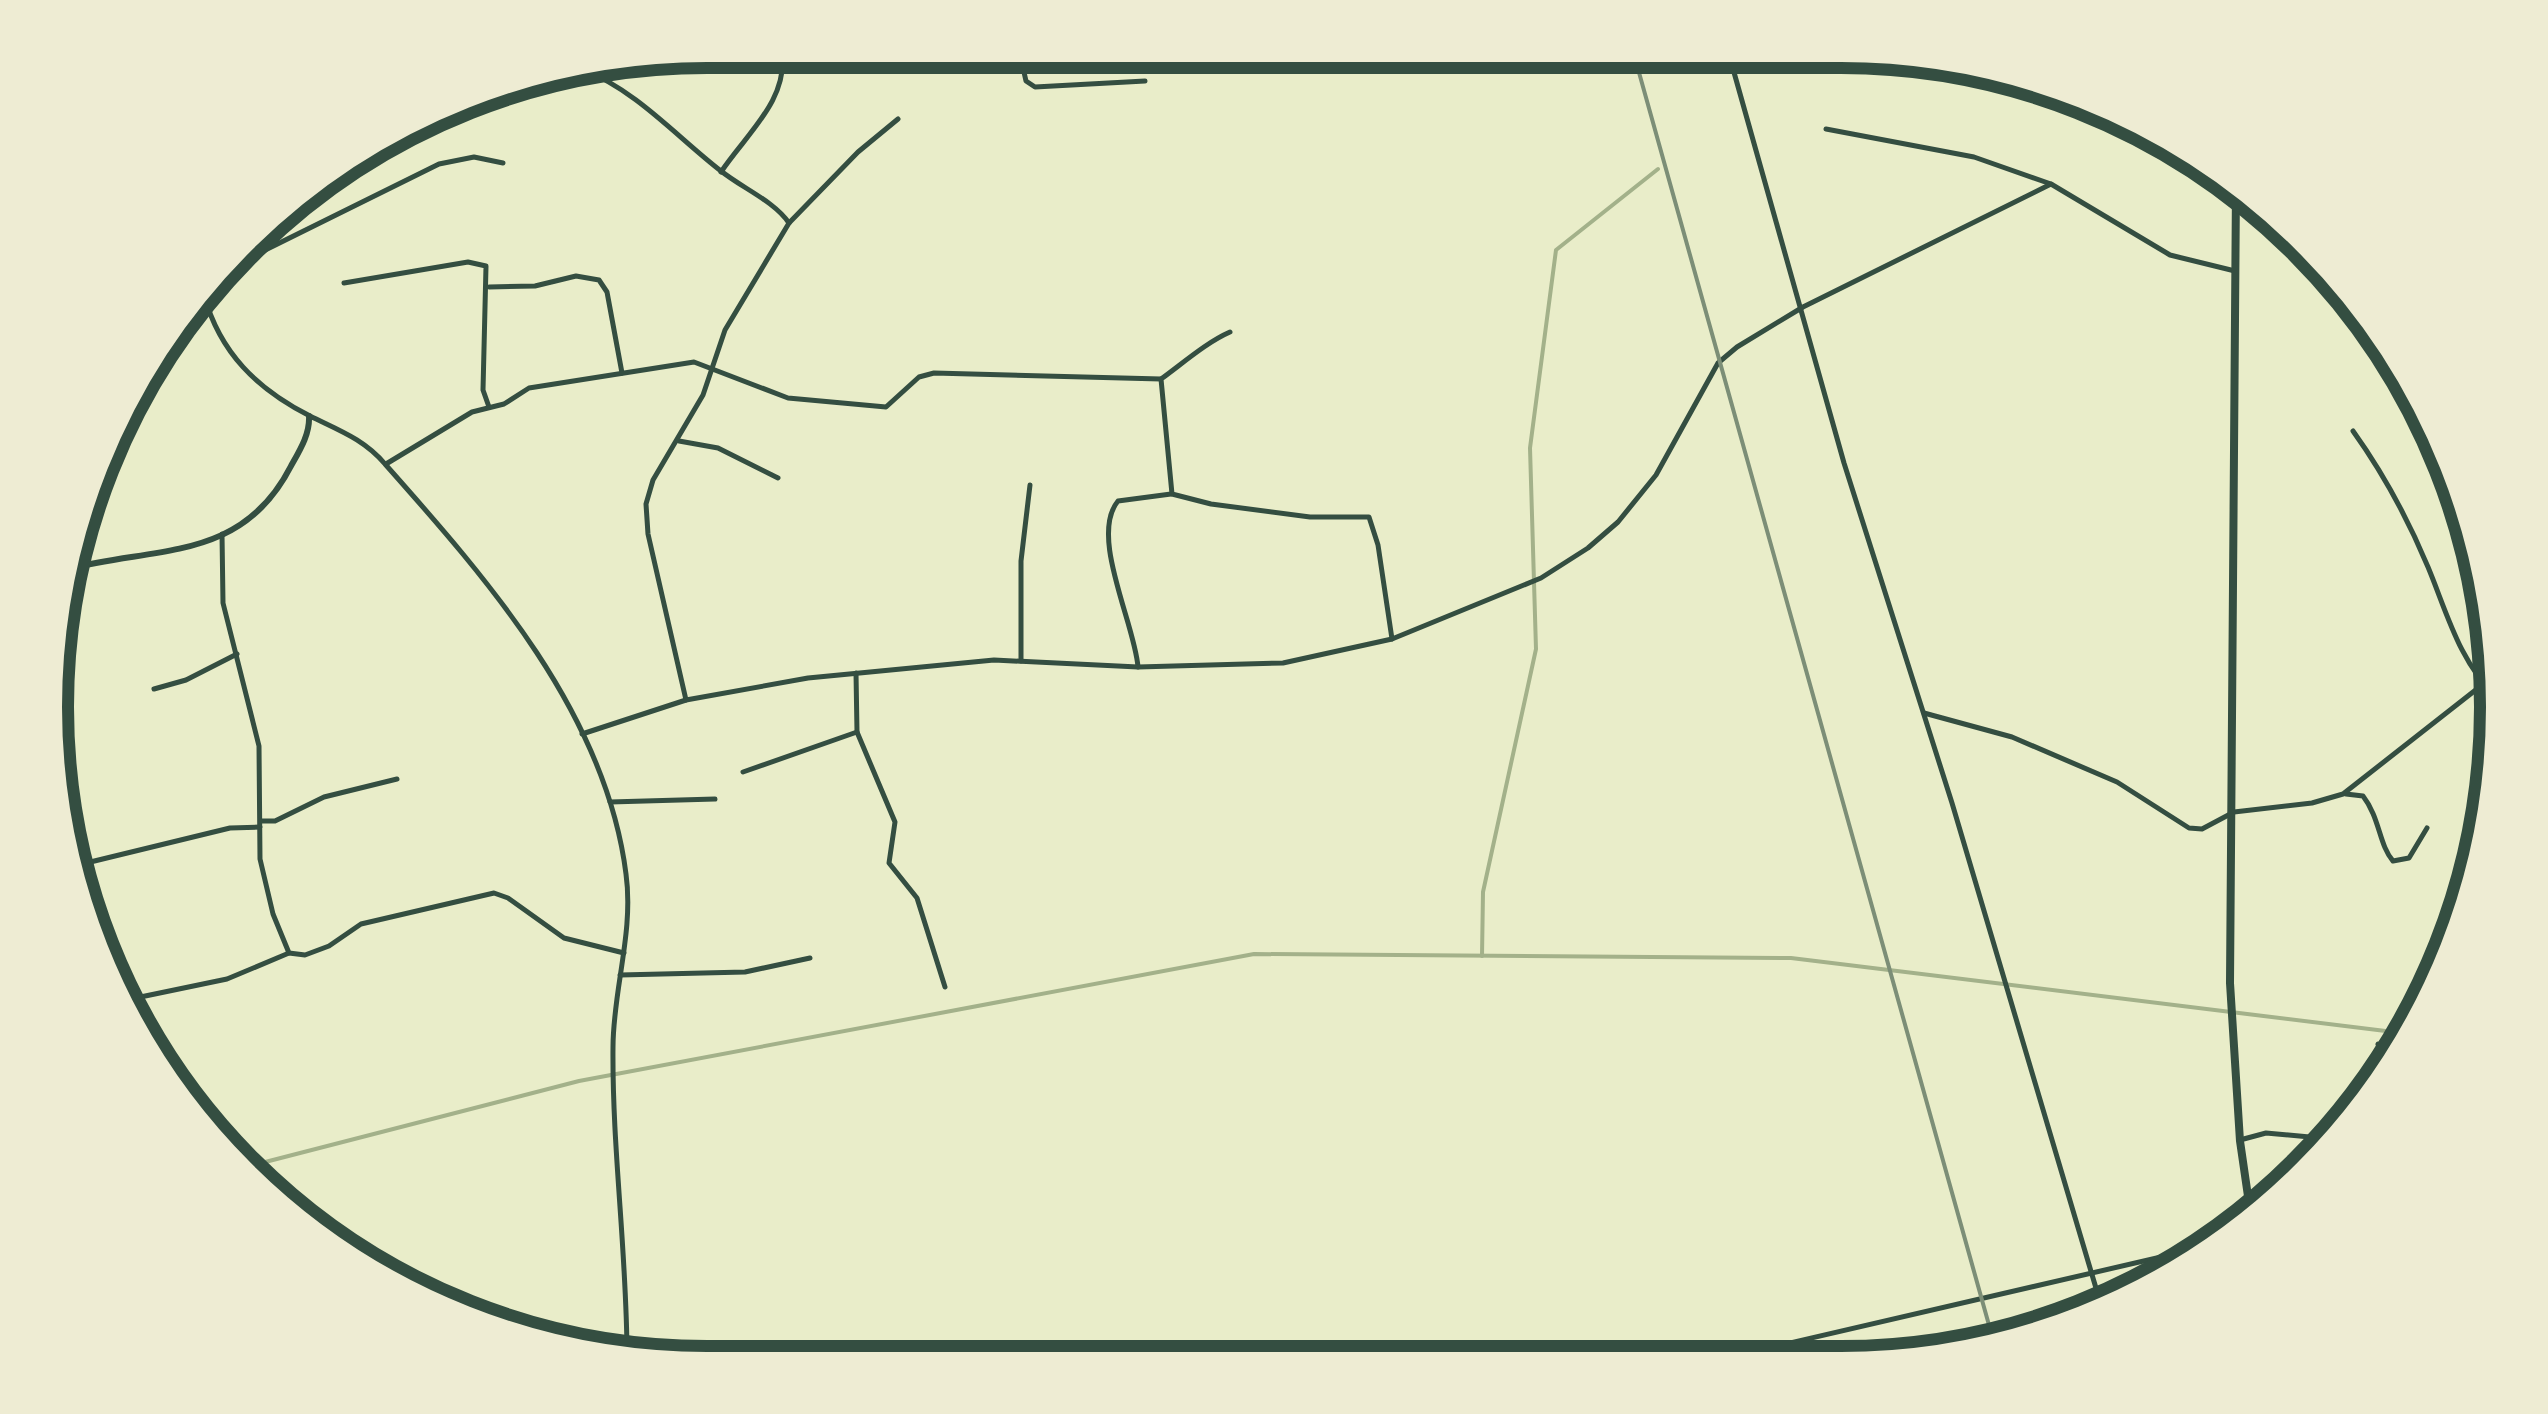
<svg xmlns="http://www.w3.org/2000/svg" width="2548" height="1414" font-family="'Sofia Sans Condensed',sans-serif">
	<style>
		.lines { fill: none; stroke-linecap: round; stroke-linejoin: round }
		.stream { stroke: #a3b18a; stroke-width: 4 }
		.minor { stroke: #344e41; stroke-width: 5 }
		.tertiary { stroke: #344e41; stroke-width: 6 }
		.primary { stroke: #344e41; stroke-width: 8 }
		.rail { stroke: #7c8e77; stroke-width: 4 }
		.rim { fill: none; stroke: #344e41; stroke-width: 12 }
	</style>
	<rect width="100%" height="100%" fill="#e9edc9"/>
	<g class="lines">
		<!-- stream -->
		<g class="stream">
			<polyline points="1482,956 1483,892 1536,649 1530,448 1556,250 1658,169"/>
			<polyline points="246,1167 579,1081 1254,954 1791,958 2410,1034"/>
		</g>
		<!-- minor -->
		<g class="minor">
			<polyline points="1019,50 1026,81 1035,87 1145,81"/>
			<polyline points="1728,51 1844,463 1952,803 2101,1305"/>
			<path d="M584,70C637,91 677,137 721,171C742,188 774,201 789,223"/>
			<polyline points="1826,129 1974,157 2051,184"/>
			<path d="M721,172C747,133 789,100 782,50"/>
			<polyline points="231,267 439,164 474,157 503,163"/>
			<polyline points="344,283 468,262 486,266 483,390 489,407"/>
			<polyline points="489,287 535,286 576,276 599,280 607,292 622,373"/>
			<path d="M204,295C220,353 257,389 310,416C338,430 364,439 385,464C488,580 606,714 626,874C634,932 613,990 613,1047C612,1150 627,1253 627,1356"/>
			<path d="M1230,332C1207,342 1183,363 1161,379L1172,494L1211,504L1310,517H1369L1378,545L1392,639"/>
			<path d="M2353,431C2383,473 2408,519 2428,567C2446,610 2460,664 2496,696"/>
			<polyline points="679,441 718,448 778,478"/>
			<polyline points="386,464 472,412 504,404 529,388 694,362 788,398 886,407 919,377 934,373 1161,379"/>
			<polyline points="222,534 223,603 259,746 260,859 273,914 289,953 305,955 329,946 361,924 494,893 508,898 564,938 624,953"/>
			<polyline points="1021,661 1021,561 1030,485"/>
			<path d="M1138,667C1135,624 1089,536 1118,501L1171,494"/>
			<polyline points="856,673 857,732 895,822 889,863 917,898 945,987"/>
			<polyline points="154,689 186,680 237,654"/>
			<polyline points="686,700 648,534 646,504 653,480 703,395 725,330 789,223 858,152 898,119"/>
			<polyline points="1924,713 2012,737 2117,782 2189,828 2202,829 2234,812 2312,803 2343,794 2496,674"/>
			<polyline points="582,734 686,700 808,678 994,660 1138,667 1283,663 1392,639 1541,578 1588,548 1618,522 1656,475 1718,363 1737,347 1803,307 2051,184 2170,255 2235,271"/>
			<polyline points="743,772 857,732"/>
			<path d="M2346,794L2363,796C2380,818 2379,845 2393,861L2409,858L2427,828"/>
			<polyline points="610,802 715,799"/>
			<polyline points="261,821 275,821 324,797 397,779"/>
			<polyline points="78,865 230,828 260,827"/>
			<polyline points="620,975 745,972 810,958"/>
			<polyline points="126,1000 227,979 289,953"/>
			<polyline points="2378,1044 2398,1051"/>
			<polyline points="2240,1140 2266,1133 2331,1139"/>
			<polyline points="1721,1359 2217,1244"/>
		</g>
		<!-- tertiary -->
		<path class="tertiary" d="M69,569C157,546 242,562 291,466C300,450 310,434 309,416"/>
		<!-- primary -->
		<polyline class="primary" points="2236,186 2230,983 2240,1141 2251,1217"/>
		<!-- rail -->
		<polyline class="rail" points="1633,51 1994,1343"/>
	</g>
	<!-- crop -->
	<path d="M0 0H2548V1414H0ZM707 68H1841A639 639 0 0 1 2480 707V707A639 639 0 0 1 1841 1346H707A639 639 0 0 1 68 707V707A639 639 0 0 1 707 68Z" fill="#eeecd3" fill-rule="evenodd"/>
	<path class="rim" d="M707 68H1841A639 639 0 0 1 2480 707V707A639 639 0 0 1 1841 1346H707A639 639 0 0 1 68 707V707A639 639 0 0 1 707 68Z"/>
</svg>
